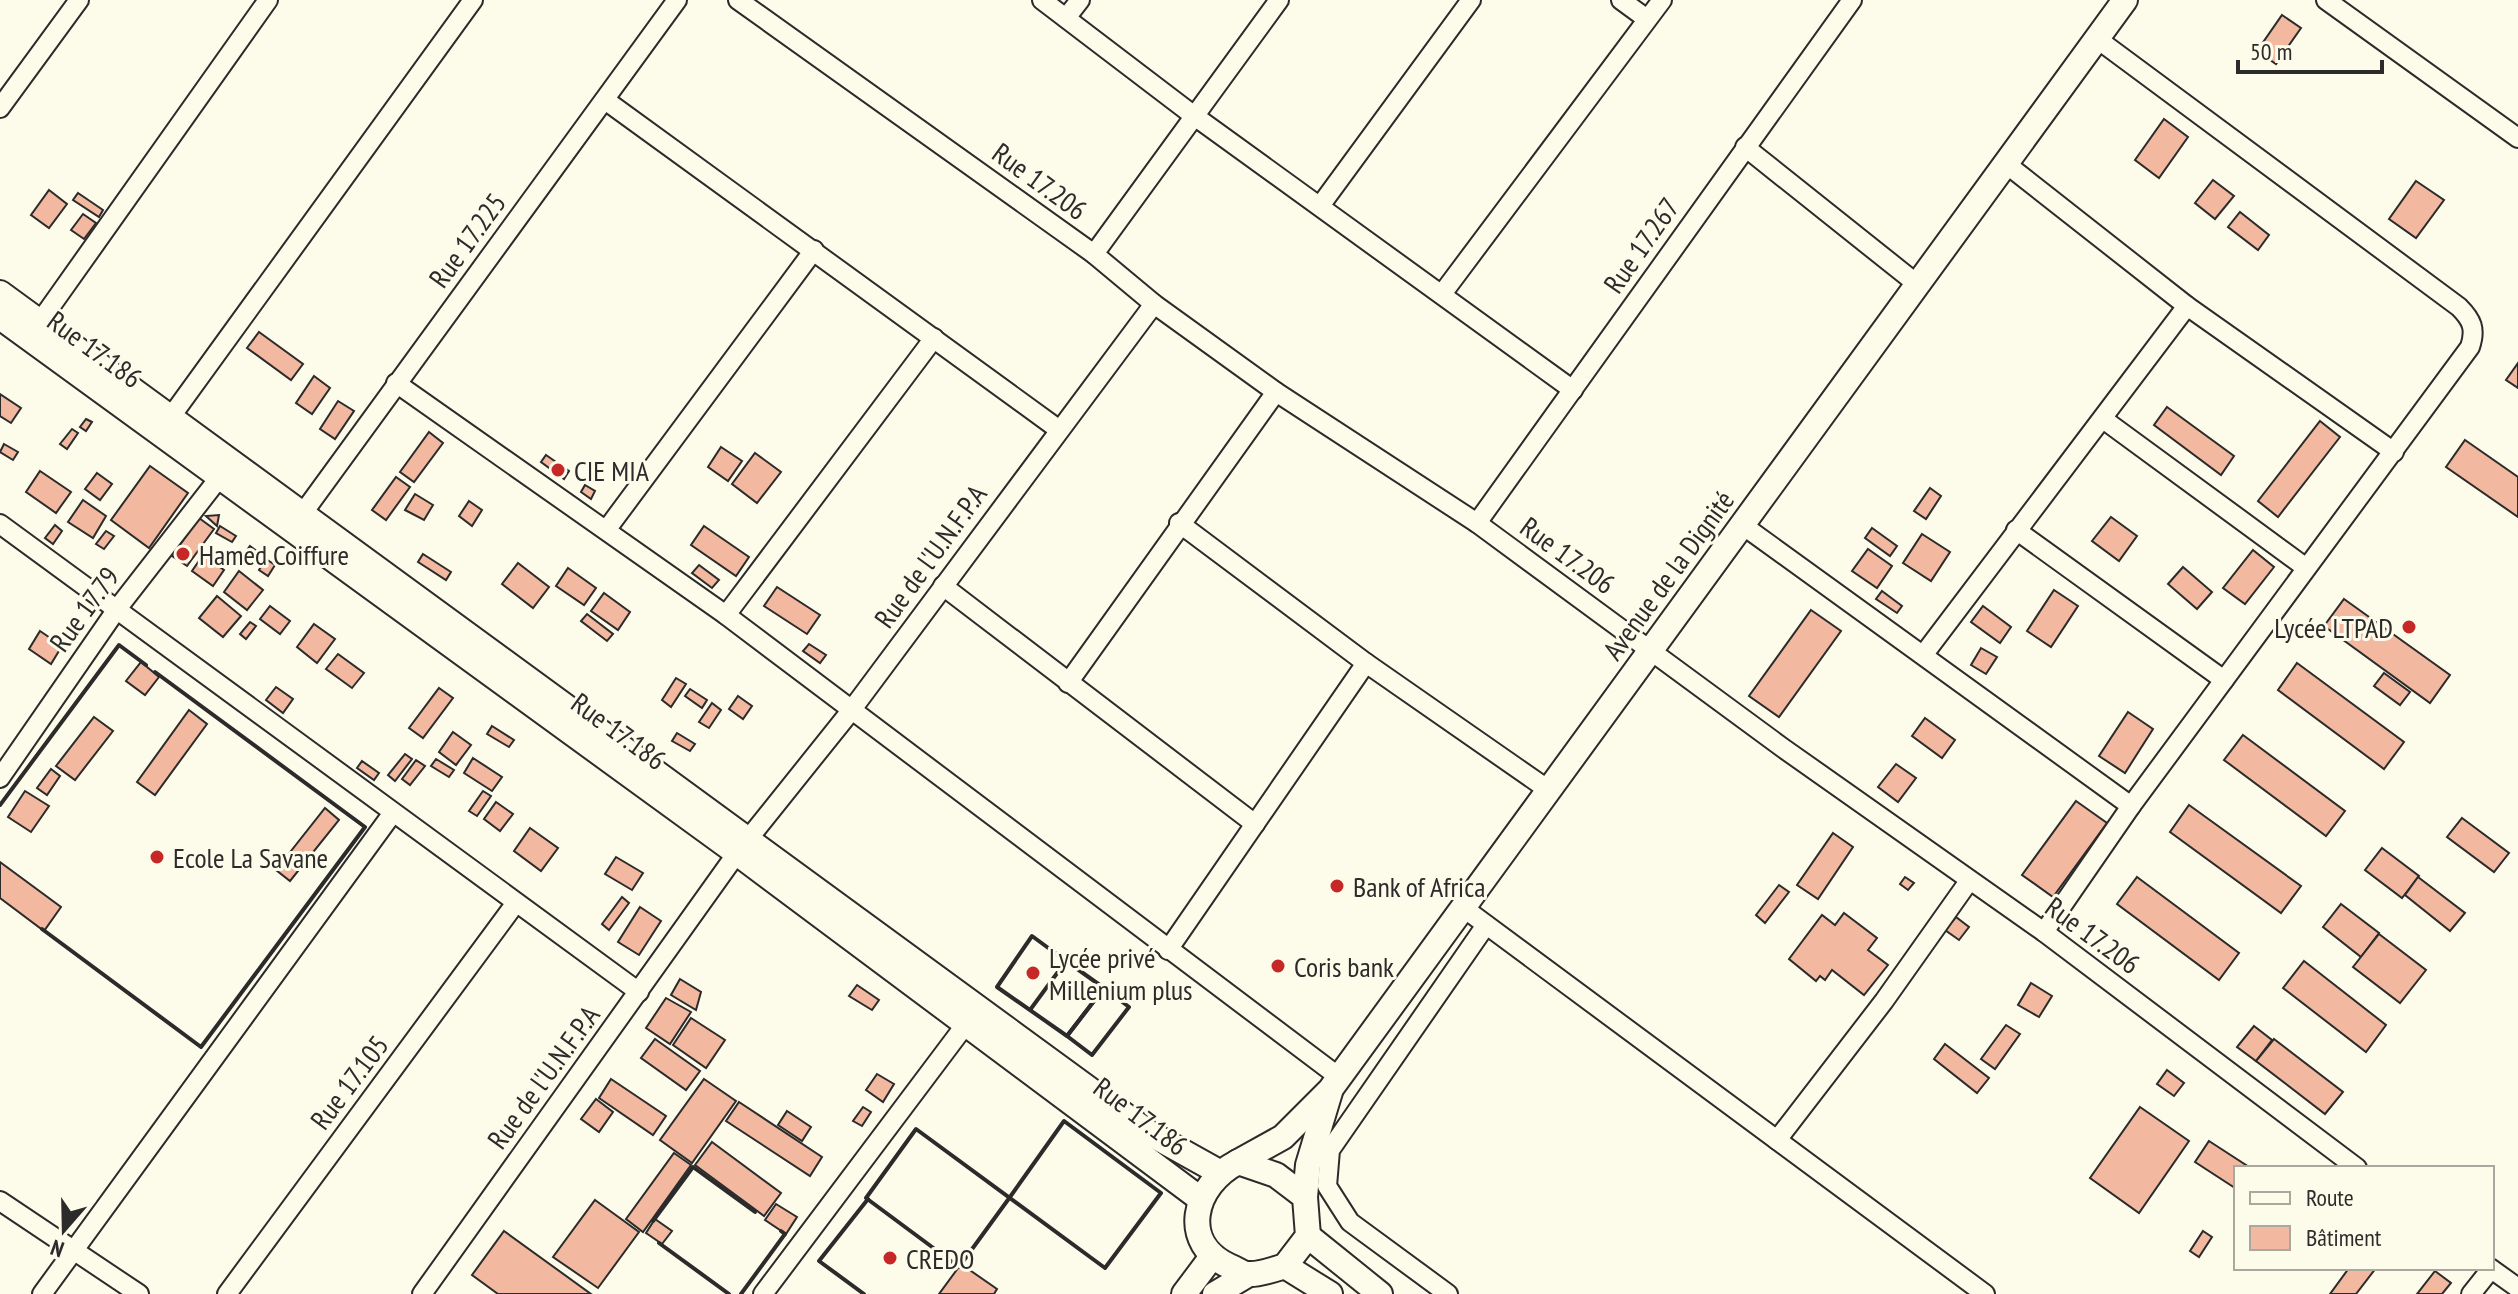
<svg xmlns="http://www.w3.org/2000/svg" width="2518" height="1294" font-family="'PT Sans Narrow',sans-serif">
	<style>
		.building { fill: #f2b8a0; stroke: #2b2b2b; stroke-width: 2 }
		.lines { fill: none; stroke-linecap: round; stroke-linejoin: round }
		.street-casing { stroke: #2b2b2b; stroke-width: 22 }
		.secondary-casing { stroke: #2b2b2b; stroke-width: 28 }
		.street { stroke: #fdfbea; stroke-width: 18 }
		.secondary { stroke: #fdfbea; stroke-width: 24 }
		.wall { stroke: #2b2b2b; stroke-width: 4 }
		.poi-dot { fill: #c62828; stroke: #fdfbea; stroke-width: 3 }
		.labels { text-anchor: middle; dominant-baseline: central; stroke-width: 6; stroke-linejoin: round; paint-order: stroke }
		.street-label { font-size: 28px; fill: #2b2b2b; stroke: #fdfbea }
		.poi-label { font-size: 28px; fill: #2b2b2b; stroke: #fdfbea; text-anchor: start }
	</style>
	<rect width="100%" height="100%" fill="#fdfbea"/>
	<!-- building -->
	<g class="building">
		<polygon points="2282,15 2301,28 2276,64 2257,51"/>
		<polygon points="2164,119 2188,137 2159,178 2135,160"/>
		<polygon points="2213,180 2234,196 2215,219 2195,203"/>
		<polygon points="2416,181 2444,200 2416,238 2389,219"/>
		<polygon points="49,190 67,204 49,228 31,215"/>
		<polygon points="78,193 103,210 99,217 73,200"/>
		<polygon points="2240,212 2269,235 2258,250 2228,227"/>
		<polygon points="83,214 96,223 84,239 71,230"/>
		<polygon points="259,332 303,364 291,380 247,348"/>
		<polygon points="2518,363 2518,388 2506,380"/>
		<polygon points="314,376 330,388 312,414 296,403"/>
		<polygon points="0,394 21,408 11,423 0,416"/>
		<polygon points="338,401 354,411 335,439 320,429"/>
		<polygon points="2167,407 2234,456 2221,475 2154,425"/>
		<polygon points="86,419 92,422 86,431 80,427"/>
		<polygon points="2320,421 2340,437 2278,517 2258,501"/>
		<polygon points="72,429 78,433 67,449 60,444"/>
		<polygon points="429,432 443,443 414,482 400,472"/>
		<polygon points="2465,440 2518,477 2518,517 2446,467"/>
		<polygon points="4,444 18,452 13,460 0,452"/>
		<polygon points="721,447 742,461 728,481 708,467"/>
		<polygon points="755,453 781,472 757,503 732,484"/>
		<polygon points="546,455 569,471 564,479 541,462"/>
		<polygon points="150,466 188,493 149,548 111,520"/>
		<polygon points="40,471 71,492 56,513 26,492"/>
		<polygon points="97,473 112,484 100,500 85,489"/>
		<polygon points="396,477 410,487 386,520 372,510"/>
		<polygon points="585,485 595,491 591,499 581,492"/>
		<polygon points="1930,488 1941,496 1926,519 1914,511"/>
		<polygon points="415,494 433,505 424,520 405,510"/>
		<polygon points="83,500 106,516 93,538 68,522"/>
		<polygon points="469,501 482,510 472,526 459,516"/>
		<polygon points="219,515 217,526 206,516"/>
		<polygon points="2111,517 2137,536 2119,561 2092,541"/>
		<polygon points="199,518 214,529 187,566 172,556"/>
		<polygon points="55,525 62,531 53,544 45,538"/>
		<polygon points="220,526 236,536 232,542 216,533"/>
		<polygon points="704,526 749,557 736,576 691,545"/>
		<polygon points="1872,528 1897,546 1890,556 1865,538"/>
		<polygon points="106,531 114,536 104,549 96,544"/>
		<polygon points="1922,534 1950,552 1931,581 1903,563"/>
		<polygon points="250,546 258,552 250,564 241,558"/>
		<polygon points="1868,549 1892,566 1877,588 1852,571"/>
		<polygon points="2253,550 2274,567 2245,604 2223,588"/>
		<polygon points="423,554 451,572 446,580 418,562"/>
		<polygon points="203,555 224,570 213,586 192,571"/>
		<polygon points="266,559 275,565 268,576 259,570"/>
		<polygon points="518,563 549,587 533,608 502,584"/>
		<polygon points="699,565 719,580 712,588 692,573"/>
		<polygon points="2183,567 2212,592 2197,609 2168,584"/>
		<polygon points="568,568 596,588 584,605 556,586"/>
		<polygon points="239,571 263,590 247,610 224,592"/>
		<polygon points="777,587 820,615 807,634 764,606"/>
		<polygon points="2054,590 2078,606 2051,647 2027,631"/>
		<polygon points="1882,591 1902,606 1897,613 1876,599"/>
		<polygon points="604,593 630,612 618,630 591,611"/>
		<polygon points="217,596 241,616 223,637 199,618"/>
		<polygon points="2344,599 2450,675 2430,703 2324,626"/>
		<polygon points="270,606 290,621 280,634 260,619"/>
		<polygon points="1983,606 2011,627 2000,643 1971,622"/>
		<polygon points="1811,610 1841,631 1779,717 1749,696"/>
		<polygon points="587,614 613,634 607,641 581,621"/>
		<polygon points="250,622 256,626 246,639 240,634"/>
		<polygon points="314,624 335,639 317,663 297,647"/>
		<polygon points="40,631 62,646 51,664 29,649"/>
		<polygon points="809,644 826,655 820,663 803,651"/>
		<polygon points="1981,648 1997,657 1986,674 1971,665"/>
		<polygon points="338,654 364,673 352,688 326,669"/>
		<polygon points="141,662 159,677 145,695 126,681"/>
		<polygon points="2297,663 2404,742 2384,769 2278,690"/>
		<polygon points="2384,673 2410,692 2400,705 2374,686"/>
		<polygon points="676,678 686,684 671,707 662,700"/>
		<polygon points="276,687 293,699 283,713 266,700"/>
		<polygon points="439,688 453,698 423,738 409,728"/>
		<polygon points="690,689 707,700 702,708 685,696"/>
		<polygon points="738,696 752,706 743,719 729,709"/>
		<polygon points="712,703 721,710 709,728 699,722"/>
		<polygon points="189,710 207,724 155,795 137,782"/>
		<polygon points="2128,712 2153,729 2125,773 2099,756"/>
		<polygon points="94,717 113,731 75,780 56,766"/>
		<polygon points="1925,718 1955,740 1942,758 1912,736"/>
		<polygon points="492,726 514,740 509,747 487,734"/>
		<polygon points="453,732 471,745 456,765 439,752"/>
		<polygon points="677,733 695,744 690,751 672,741"/>
		<polygon points="2243,735 2345,811 2326,836 2224,760"/>
		<polygon points="405,754 412,759 395,781 388,775"/>
		<polygon points="473,758 502,777 492,791 464,773"/>
		<polygon points="436,759 454,770 449,777 431,766"/>
		<polygon points="416,760 425,766 410,785 402,779"/>
		<polygon points="362,761 379,773 374,780 357,768"/>
		<polygon points="1896,764 1916,778 1898,802 1878,787"/>
		<polygon points="51,769 60,776 47,795 37,788"/>
		<polygon points="25,791 49,806 31,832 8,817"/>
		<polygon points="483,791 491,796 477,816 469,811"/>
		<polygon points="2076,801 2107,823 2053,897 2022,875"/>
		<polygon points="496,802 513,814 500,831 484,819"/>
		<polygon points="2189,805 2301,886 2281,913 2170,832"/>
		<polygon points="325,808 339,820 290,881 276,870"/>
		<polygon points="2462,818 2509,853 2494,872 2447,837"/>
		<polygon points="530,828 558,848 541,871 514,851"/>
		<polygon points="1833,833 1853,847 1818,899 1797,885"/>
		<polygon points="2382,848 2419,876 2402,898 2365,870"/>
		<polygon points="616,857 643,873 632,890 605,874"/>
		<polygon points="0,862 61,907 44,931 0,898"/>
		<polygon points="1905,877 1914,883 1908,890 1900,884"/>
		<polygon points="2137,877 2239,953 2219,980 2117,904"/>
		<polygon points="2418,877 2465,913 2450,931 2405,895"/>
		<polygon points="1779,885 1789,892 1765,923 1756,915"/>
		<polygon points="622,897 629,903 609,930 602,924"/>
		<polygon points="2341,904 2379,933 2361,957 2323,927"/>
		<polygon points="640,907 661,921 639,955 618,942"/>
		<polygon points="1844,913 1877,938 1868,950 1888,965 1864,995 1832,970 1825,980 1820,976 1816,981 1789,959 1822,915 1835,925"/>
		<polygon points="1956,917 1969,927 1959,940 1945,930"/>
		<polygon points="2379,934 2426,970 2400,1003 2353,967"/>
		<polygon points="2304,961 2386,1025 2366,1052 2283,988"/>
		<polygon points="680,979 701,992 696,1010 671,995"/>
		<polygon points="2031,983 2052,996 2039,1017 2018,1005"/>
		<polygon points="857,985 879,1000 872,1010 849,996"/>
		<polygon points="666,998 691,1012 670,1044 646,1028"/>
		<polygon points="691,1018 725,1040 706,1068 673,1045"/>
		<polygon points="2006,1025 2020,1034 1995,1069 1981,1059"/>
		<polygon points="2254,1026 2272,1040 2256,1061 2237,1047"/>
		<polygon points="655,1039 700,1071 686,1090 641,1058"/>
		<polygon points="2274,1039 2343,1092 2325,1114 2256,1061"/>
		<polygon points="1945,1044 1989,1078 1977,1093 1934,1059"/>
		<polygon points="2167,1070 2184,1083 2174,1096 2157,1084"/>
		<polygon points="877,1074 894,1084 883,1102 866,1090"/>
		<polygon points="611,1079 666,1116 653,1135 599,1098"/>
		<polygon points="704,1079 736,1101 692,1163 660,1140"/>
		<polygon points="596,1099 613,1112 599,1132 581,1119"/>
		<polygon points="739,1102 822,1157 810,1176 726,1121"/>
		<polygon points="863,1107 871,1112 862,1126 853,1121"/>
		<polygon points="2140,1107 2189,1141 2139,1213 2090,1178"/>
		<polygon points="787,1111 811,1127 802,1141 778,1125"/>
		<polygon points="2209,1141 2249,1167 2236,1168 2235,1188 2195,1162"/>
		<polygon points="712,1142 781,1193 764,1216 695,1165"/>
		<polygon points="674,1153 691,1165 643,1232 626,1219"/>
		<polygon points="595,1200 639,1232 598,1288 553,1257"/>
		<polygon points="776,1204 797,1217 786,1234 765,1220"/>
		<polygon points="655,1219 672,1231 662,1244 646,1233"/>
		<polygon points="504,1231 591,1294 498,1294 472,1275"/>
		<polygon points="2203,1231 2212,1237 2199,1257 2190,1251"/>
		<polygon points="961,1264 997,1289 994,1294 939,1294"/>
		<polygon points="2349,1268 2376,1268 2356,1294 2330,1294"/>
		<polygon points="2435,1271 2451,1283 2442,1294 2417,1294"/>
	</g>
	<g class="lines">
		<defs>
			<g id="street">
				<polyline points="738,0 1094,254 1154,304 1276,392 1477,523 1783,748 2044,932 2357,1168"/>
				<polyline points="1042,0 1193,115 1573,390"/>
				<polyline points="1621,0 1647,19"/>
				<polyline points="2326,0 2518,138"/>
				<polyline points="1066,18 1080,0"/>
				<polyline points="605,100 1058,429"/>
				<polyline points="0,108 79,0"/>
				<polyline points="1745,147 1917,284"/>
				<polyline points="2005,163 2187,306 2394,452"/>
				<polyline points="1320,206 1471,0"/>
				<polyline points="1094,254 1279,0"/>
				<polyline points="1442,294 1662,0"/>
				<polyline points="39,323 268,0"/>
				<polyline points="396,383 726,615 1339,1077"/>
				<polyline points="170,418 473,0"/>
				<polyline points="2103,419 2305,567"/>
				<polyline points="303,513 677,0"/>
				<polyline points="1179,523 1366,663 1550,791"/>
				<polyline points="1477,523 1852,0"/>
				<polyline points="0,524 639,992"/>
				<polyline points="1741,524 2131,806"/>
				<polyline points="607,529 814,250"/>
				<polyline points="2016,530 2224,680"/>
				<polyline points="943,586 1255,824"/>
				<polyline points="726,615 934,338"/>
				<polyline points="1924,654 2187,306"/>
				<polyline points="1068,683 1276,392"/>
				<polyline points="0,778 117,609 219,478"/>
				<polyline points="1465,909 1985,1294"/>
				<path d="M2044,932L2131,806L2470,347C2476,329 2472,320 2459,307L2096,38"/>
				<polyline points="1168,950 1366,663"/>
				<polyline points="1777,1140 1884,1001 1969,881"/>
				<polyline points="0,1201 139,1294"/>
				<polyline points="2490,1268 2518,1288"/>
				<polyline points="42,1294 392,814"/>
				<polyline points="227,1294 515,904"/>
				<polyline points="422,1294 737,853 850,712 1154,304"/>
				<polyline points="763,1294 966,1024"/>
				<polyline points="1448,1294 1350,1222 1327,1186 1330,1150 1486,925"/>
				<polyline points="2471,1294 2491,1269"/>
			</g>
			<g id="secondary">
				<polyline points="0,293 1149,1133 1219,1172"/>
				<polyline points="0,317 737,853 1199,1198"/>
				<polyline points="1238,1162 1283,1137 1330,1090 2125,0"/>
				<path d="M1238,1162L1276,1175L1305,1197L1308,1236L1285,1266C1275,1269 1259,1275 1248,1274C1243,1274 1236,1269 1231,1267C1178,1244 1193,1185 1238,1162Z"/>
				<polyline points="1305,1197 1308,1165 1330,1092"/>
				<polyline points="1308,1236 1380,1294"/>
				<polyline points="1285,1266 1330,1294"/>
				<polyline points="1184,1294 1211,1258"/>
				<polyline points="1215,1294 1249,1274"/>
			</g>
		</defs>
		<!-- street casing -->
		<use href="#street" class="street-casing"/>
		<!-- secondary casing -->
		<use href="#secondary" class="secondary-casing"/>
		<!-- street -->
		<use href="#street" class="street"/>
		<!-- secondary -->
		<use href="#secondary" class="secondary"/>
		<!-- wall -->
		<g class="wall">
			<polyline points="0,805 119,645 146,665"/>
			<polyline points="42,929 201,1047 365,827 155,672"/>
			<polygon points="1104,988 1129,1007 1092,1055 1067,1036"/>
			<polyline points="1030,1010 1066,961 1032,936 997,987 1067,1036 1104,988 1066,961 1030,1010"/>
			<polyline points="1010,1197 1064,1121 1161,1193 1105,1268 916,1129 866,1198 959,1267 1010,1197"/>
			<polyline points="653,1221 693,1167 755,1212"/>
			<polyline points="659,1243 729,1294"/>
			<polyline points="741,1294 785,1234 781,1231"/>
			<polyline points="864,1294 819,1261 868,1199"/>
		</g>
	</g>
	<!-- markers -->
	<g class="poi-dot">
		<circle cx="558" cy="470" r="8"/>
		<circle cx="183" cy="554" r="8"/>
		<circle cx="2409" cy="627" r="8"/>
		<circle cx="157" cy="857" r="8"/>
		<circle cx="1337" cy="886" r="8"/>
		<circle cx="1278" cy="966" r="8"/>
		<circle cx="1033" cy="973" r="8"/>
		<circle cx="890" cy="1258" r="8"/>
	</g>
	<g class="labels">
		<!-- street labels -->
		<g class="street-label">
			<text transform="translate(1040 181) rotate(36)">Rue 17.206</text>
			<text transform="translate(467 240) rotate(-54)">Rue 17.225</text>
			<text transform="translate(1641 245) rotate(-55)">Rue 17.267</text>
			<text transform="translate(95 349) rotate(36)">Rue 17.186</text>
			<text transform="translate(1568 555) rotate(36)">Rue 17.206</text>
			<text transform="translate(930 556) rotate(-54)">Rue de l'U.N.F.P.A</text>
			<text transform="translate(1668 575) rotate(-54)">Avenue de la Dignité</text>
			<text transform="translate(84 609) rotate(-54)">Rue 17.79</text>
			<text transform="translate(619 731) rotate(36)">Rue 17.186</text>
			<text transform="translate(2093 935) rotate(36)">Rue 17.206</text>
			<text transform="translate(543 1077) rotate(-54)">Rue de l'U.N.F.P.A</text>
			<text transform="translate(349 1082) rotate(-53)">Rue 17.105</text>
			<text transform="translate(1141 1116) rotate(37)">Rue 17.186</text>
		</g>
		<!-- poi labels -->
		<g class="poi-label">
			<text x="574" y="470">CIE MIA</text>
			<text x="199" y="554">Hamed Coiffure</text>
			<text x="2393" y="627" text-anchor="end">Lycée LTPAD</text>
			<text x="173" y="857">Ecole La Savane</text>
			<text x="1353" y="886">Bank of Africa</text>
			<text x="1049" y="957">Lycée privé<tspan x="1049" dy="32">Millenium plus</tspan></text>
			<text x="1294" y="966">Coris bank</text>
			<text x="906" y="1258">CREDO</text>
		</g>
	</g>
	<!-- legend -->
	<rect x="2234" y="1166" width="260" height="104" fill="#fdfbea" stroke="#a9a89e" stroke-width="2"/>
	<rect x="2250" y="1192" width="40" height="12" fill="#fdfbea" stroke="#a9a89e" stroke-width="2"/>
	<text x="2306" y="1206" font-size="24" fill="#2b2b2b">Route</text>
	<rect x="2250" y="1226" width="40" height="24" fill="#f2b8a0" stroke="#a9a89e" stroke-width="2"/>
	<text x="2306" y="1246" font-size="24" fill="#2b2b2b">Bâtiment</text>
	<!-- north arrow -->
	<g transform="translate(64 1230) rotate(200)" stroke="#fdfbea" stroke-width="6" paint-order="stroke">
	<path d="M0-6L14 30L0 20L-14 30Z" fill="#2b2b2b"/>
	<text y="-12" font-size="22" font-weight="bold" text-anchor="middle" fill="#2b2b2b">N</text>
	</g>
	<!-- scale -->
	<path d="M2238 60v12h144v-12" fill="none" stroke="#2b2b2b" stroke-width="4"/>
	<text x="2250" y="60" font-size="24" fill="#2b2b2b" stroke="#fdfbea" stroke-width="6" paint-order="stroke">50 m</text>
</svg>
